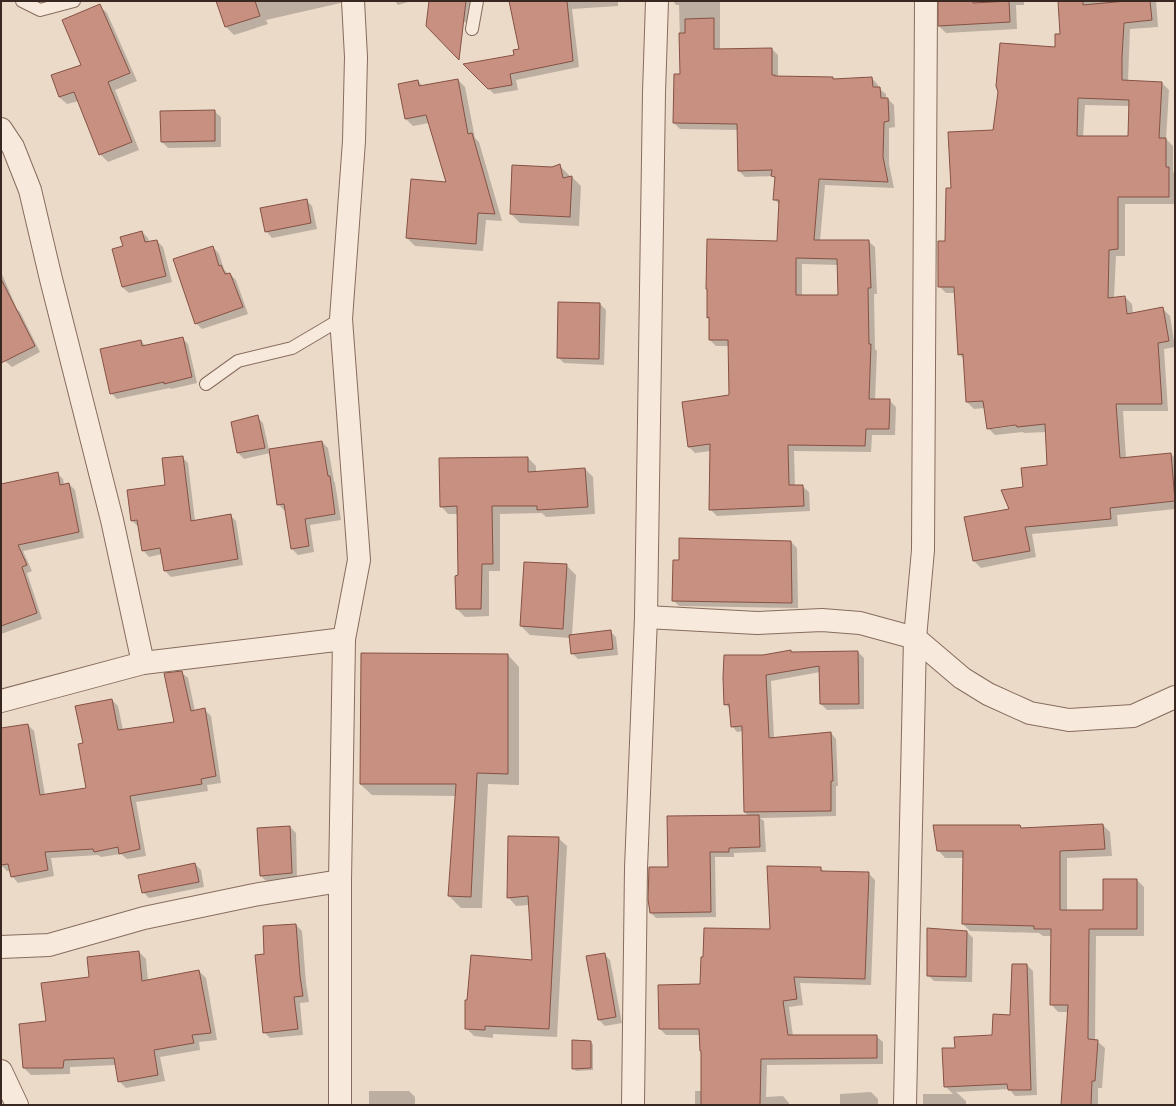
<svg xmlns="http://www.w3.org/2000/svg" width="1176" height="1106" font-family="'Zilla Slab',serif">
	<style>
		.shadow { fill: #0003; fill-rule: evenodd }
		.building { fill: #c89080; stroke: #855245; fill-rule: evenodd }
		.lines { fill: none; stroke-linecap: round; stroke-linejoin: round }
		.service-casing { stroke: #876c5e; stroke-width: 14 }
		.minor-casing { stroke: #876c5e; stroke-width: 24 }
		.service { stroke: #f7e9db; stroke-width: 12 }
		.minor { stroke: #f7e9db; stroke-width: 22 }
	</style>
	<rect width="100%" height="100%" fill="#ecdac8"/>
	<!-- shadow -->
	<g class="shadow">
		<polygon points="218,1 344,1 345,2 266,20 268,24 234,35 226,27"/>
		<polygon points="395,1 411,1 398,5"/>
		<polygon points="430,1 474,1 472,23 436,19"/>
		<polygon points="510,1 618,1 618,6 572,9 579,67 516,80 518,90 494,94 465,65 515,56 520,50 512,11 510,8"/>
		<path d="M673,1H724H720V50L772,49L778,55V77L833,78L834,80L872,78L878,85V88L886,94V99H888L894,105L895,127L889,128V164L894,188L825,185L820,241H868L875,247L877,294H874L875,349L877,351L875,400H889L896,407L895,435H872L871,452L794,451L795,486H802L809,492L810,511L717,516L710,509L711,451L695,453L689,447L683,403L730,396L729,346H716L710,340V319L708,317L778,242L779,204L774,199L776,180L773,176L745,177L739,171L738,130L680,129L674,123L681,75L679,5H676ZM802,264L838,265L839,296H802Z"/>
		<polygon points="939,1 1024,1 1024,5 1016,5 1017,29 946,33 939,26"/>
		<path d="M1059,1H1156L1158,27L1130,29L1128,81L1162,83L1169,90L1166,139L1173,146V172L1175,174V204H1125V256H1116L1114,298L1125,297L1132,304L1133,314L1163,309L1170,316L1175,347L1164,349L1168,411H1123L1126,459L1171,454L1175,458V509L1117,515L1118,526L1032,534L1036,557L981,568L974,561L1025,488L1048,466L1046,432L1024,433L1023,432L995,435L988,428L985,408L974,409L967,402L964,359L959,354L955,293H946L939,286L946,242L952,189L1056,49L1061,35ZM1085,105L1130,106L1128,137H1083ZM1021,423L1022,425L992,429V427Z"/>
		<polygon points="100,6 107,13 137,81 115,90 139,150 108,162 100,154 79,101 67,104 59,97 82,65"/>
		<polygon points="458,80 465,87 475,138 479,142 502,221 486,220 483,251 415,246 407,238 448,183 429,123 413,126 406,119 399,84 418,81 423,86"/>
		<polygon points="214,111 221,117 221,147 168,148 162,142"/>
		<polygon points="513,166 552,168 560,166 569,175 570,177 572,177 581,186 579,226 520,223 511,214"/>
		<polygon points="306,200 312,206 317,229 272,238 266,231"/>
		<polygon points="142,232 148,238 149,243 157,241 163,247 172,282 129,293 122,287 124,247"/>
		<polygon points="213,247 219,254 224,269 228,274 230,274 236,280 248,314 202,329 196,323"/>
		<polygon points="1,272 17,309 20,312 40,352 12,367 5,361 1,352"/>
		<polygon points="600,304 606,310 604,365 564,363 558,357"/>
		<polygon points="182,338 188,344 197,383 171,389 170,388 117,399 111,393 141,341 146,346"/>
		<polygon points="257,417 263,423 269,450 322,442 328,448 334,481 335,483 341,520 310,525 314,552 298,555 292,549 286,510 284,510 278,504 270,453 244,459 238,453"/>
		<polygon points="182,457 188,463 195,521 230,515 236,521 243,565 171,577 165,571 162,554 149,557 143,550 139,527 132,521 166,486"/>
		<polygon points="528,458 536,466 536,472 585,469 593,477 595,514 546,517 542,513 500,514 500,571 489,571 489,616 465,617 457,609 456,576 459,576 458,514 448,514 441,506"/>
		<polygon points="57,473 63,479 64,485 69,484 75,490 84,538 23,551 32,571 27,573 42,619 1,634 1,487"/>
		<polygon points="791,542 797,548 798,608 679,606 673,600"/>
		<polygon points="566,565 576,575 572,635 610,631 616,637 618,655 578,659 572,653 570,638 530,635 521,626"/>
		<path d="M791,651L792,653L858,652L864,658V709L827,710L821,704L820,672L771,681L774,738L831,733L836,739L838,786H836V816L760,818L764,821L766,852L734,853V857H715L716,917L656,918L651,913L669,868L748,816L745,812L743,731L737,732L732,726L730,709L725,704L763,656ZM736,725L747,726L736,727Z"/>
		<polygon points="508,655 519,667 519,785 488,784 482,908 461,908 449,896 456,796 372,795 360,784"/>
		<polygon points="181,672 188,678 195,711 204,709 211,716 221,783 207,785 208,791 136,802 146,856 127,859 121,854 101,857 98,855 51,858 54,876 18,883 12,876 10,871 7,871 1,865 1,729 28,725 34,731 45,795 87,789 84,744 112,700 118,706 123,730 175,722"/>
		<polygon points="1103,825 1110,832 1112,856 1067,858 1067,911 1104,911 1137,880 1144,887 1144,936 1096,936 1095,1041 1097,1041 1105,1048 1102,1088 1098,1088 1098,1105 1062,1105 1068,1012 1058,1012 1051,1004 1052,936 1043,936 1039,933 970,931 963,924 964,858 945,858 938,850 1020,826 1023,829"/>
		<polygon points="290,827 296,833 297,879 267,882 261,876 258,829"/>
		<polygon points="558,838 567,846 557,1037 493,1034 493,1038 474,1036 466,1028 533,961 529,905 516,906 508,897"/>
		<polygon points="195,864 201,870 204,887 149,898 143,892"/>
		<polygon points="820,868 825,872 868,873 875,880 871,985 800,983 803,1005 789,1007 793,1036 876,1036 883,1042 883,1064 767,1065 766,1097 783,1096 789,1103 789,1105 695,1105 695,1091 702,1091 702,1052 700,1035 666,1035 660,1029 701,985 771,930"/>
		<polygon points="296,925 302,931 306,983 309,1002 300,1003 303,1035 270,1038 264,1032 265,955"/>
		<polygon points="967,932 973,938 972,982 934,981 928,975"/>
		<polygon points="139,952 146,959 148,981 199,971 206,978 217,1040 199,1042 200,1050 160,1057 165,1081 126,1088 119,1081 116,1065 70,1067 70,1074 31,1075 24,1068 47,1022 90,978"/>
		<polygon points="604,954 610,960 622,1023 605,1026 599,1020"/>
		<polygon points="1027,965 1033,971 1037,1095 1015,1096 1009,1089 956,1092 966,1101 966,1105 923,1105 923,1094 953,1094 945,1086 956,1049 993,1036 1011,1016"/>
		<polygon points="590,1042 593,1044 593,1070 576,1071 573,1068"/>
		<polygon points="369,1091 409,1091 415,1097 415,1105 369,1105"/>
		<polygon points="871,1092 878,1099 878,1105 840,1105 840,1094"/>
	</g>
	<!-- building -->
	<g class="building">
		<polygon points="216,1 255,1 260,16 225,27"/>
		<polygon points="429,1 466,1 459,60 426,26"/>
		<polygon points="509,1 567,1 573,61 510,74 512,85 488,89 463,64 514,55 513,50 519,49"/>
		<polygon points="938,1 973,1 973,3 1009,1 1010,22 938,26"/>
		<path d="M1058,1H1083V5L1126,1H1150L1152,20L1124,23L1122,57V80L1162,82L1159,138H1166V167H1169V197H1118V249L1109,250L1108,298L1125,296L1127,314L1163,307L1169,341L1158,343L1162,404H1116L1120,458L1171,453L1175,501L1110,508L1111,519L1025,527L1030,551L973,561L964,517L1009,509L1001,490L1023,487L1021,468L1047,465L1045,424L1017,427L1016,425L987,429L983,401L966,402L963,354L958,355L954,287H938V241H945L946,188H951L948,132L993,130L998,92L996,86L1000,43L1055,47V34H1060ZM1078,98L1129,100L1128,136H1077Z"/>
		<polygon points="100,4 130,73 108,82 132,142 99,155 74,92 59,97 51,75 81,65 62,20"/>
		<path d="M714,18V49L772,48V75H775V76L833,77V79L872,77L873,87H880L881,98H888L889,121L884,122L883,157L888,182L819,179L814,240H869L871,288H868L869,344H871L869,399H890L889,429H866L865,446L788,445L789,485H803L804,506L709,510L710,444L688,447L682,402L729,395L728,340H709V317L707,318V289H706L707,239L777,241L779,200H773L775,177L771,176L772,170L738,171L737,124L673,123L674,74H680L679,33H685V19ZM796,258L837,259L838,295H796Z"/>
		<polygon points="458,79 468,134 472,133 495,214 478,213 476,244 406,238 411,179 446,182 426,115 405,119 398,84 418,80 419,86"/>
		<polygon points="215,110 215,141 161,142 160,111"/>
		<polygon points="560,164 563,178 572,176 570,217 510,214 512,165 552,167"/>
		<polygon points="307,199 311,223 265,232 260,208"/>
		<polygon points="142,231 145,242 157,240 166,276 122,287 112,249 123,246 120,237"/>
		<polygon points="213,246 219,266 221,265 225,274 230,273 243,307 195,324 173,259"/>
		<polygon points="1,279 35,346 1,363"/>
		<polygon points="558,302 600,303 599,359 557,358"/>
		<polygon points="183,337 192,377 164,384 164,382 110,394 100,349 141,340 142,346"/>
		<polygon points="258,415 265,448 237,453 231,422"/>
		<polygon points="322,441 328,476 330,476 335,514 305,519 309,546 291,549 284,504 277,505 269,449"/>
		<polygon points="183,456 191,521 231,514 238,559 164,571 160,548 142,551 137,520 131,521 127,490 165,485 162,458"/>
		<polygon points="528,457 528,472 585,468 588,507 537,510 537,506 492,506 493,564 482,564 481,609 456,609 455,576 458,575 457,506 440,507 439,458"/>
		<polygon points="58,472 60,485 69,483 79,532 18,545 27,565 22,567 37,613 1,626 1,484"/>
		<polygon points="679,538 791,541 792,603 672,601 673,560 679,560"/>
		<polygon points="524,562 567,564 563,629 520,626"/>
		<polygon points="611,630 613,649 571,654 569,635"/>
		<polygon points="791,650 791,652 858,651 859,704 820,704 819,666 766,675 769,738 831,732 833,781 831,781 831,811 744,812 742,726 731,727 729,704 724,705 723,677 724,655 763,655"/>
		<polygon points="361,653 508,654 508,774 477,773 471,897 448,896 456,784 360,784"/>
		<polygon points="182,671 191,711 205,708 216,776 201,779 202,784 130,796 140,849 119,854 118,847 94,852 93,849 45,852 48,870 11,877 8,864 1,865 1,728 28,724 40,795 86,788 78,744 83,743 75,706 112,699 118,730 174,722 164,673"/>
		<polygon points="759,815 760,847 729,848 729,852 710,852 711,912 650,913 648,899 649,867 668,867 667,816"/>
		<polygon points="1103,824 1105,849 1060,851 1060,910 1103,910 1103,879 1137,879 1137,929 1089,929 1088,1039 1098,1040 1095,1081 1092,1081 1091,1105 1061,1105 1068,1005 1050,1005 1051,929 1034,929 1034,926 962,924 963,851 937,851 933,825 1020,825 1021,828"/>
		<polygon points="290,826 292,873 260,876 257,828"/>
		<polygon points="508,836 559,837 549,1029 485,1026 485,1030 465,1029 465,1000 467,1000 471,955 532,960 528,896 507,898"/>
		<polygon points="195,863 199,882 142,893 138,875"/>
		<polygon points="767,866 821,867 821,871 869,872 865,979 794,977 797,999 783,1001 788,1035 877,1035 877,1058 761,1059 760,1105 701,1105 701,1051 700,1051 699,1029 659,1029 658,985 700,984 701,957 703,957 704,928 770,929"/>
		<polygon points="296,924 300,976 303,996 294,997 298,1029 263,1033 255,955 264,954 263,926"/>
		<polygon points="927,928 967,931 966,977 927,976"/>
		<polygon points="139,951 142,981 199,970 211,1033 192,1035 194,1043 154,1050 158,1075 118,1082 114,1058 64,1060 63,1068 23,1068 19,1024 46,1021 41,983 89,977 87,957"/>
		<polygon points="605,953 616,1017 598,1020 586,956"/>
		<polygon points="1012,964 1027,964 1031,1090 1008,1090 1007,1084 944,1087 942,1048 955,1048 954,1037 992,1035 993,1014 1010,1015"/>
		<polygon points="572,1040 591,1041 591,1068 572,1069"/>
	</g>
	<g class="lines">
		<defs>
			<g id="service">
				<polyline points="22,1 40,10 74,1"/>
				<polyline points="472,29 477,1"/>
				<polyline points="206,384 238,361 292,348 341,319"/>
			</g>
			<g id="minor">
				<polyline points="1,129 13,147 30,190 51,279 112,520 143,663"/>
				<polyline points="646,617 757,623 822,620 860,623 915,638 962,678 988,694 1030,713 1069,720 1133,716 1175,697"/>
				<polyline points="1,701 143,663 344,639"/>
				<polyline points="1,947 49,945 144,918 254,895 340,881"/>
				<polyline points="1,1071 17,1105"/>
				<polyline points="340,1105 340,881 344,639 359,560 341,319 354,141 356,57 353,1"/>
				<polyline points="633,1105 636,868 646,617 654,93 657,1"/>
				<polyline points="905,1105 915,638 923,550 926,1"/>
			</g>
		</defs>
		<!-- service casing -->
		<use href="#service" class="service-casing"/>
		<!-- minor casing -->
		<use href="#minor" class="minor-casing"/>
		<!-- service -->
		<use href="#service" class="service"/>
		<!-- minor -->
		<use href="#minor" class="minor"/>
	</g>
	<!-- border -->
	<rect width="1176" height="1106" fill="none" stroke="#382821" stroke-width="4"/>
</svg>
